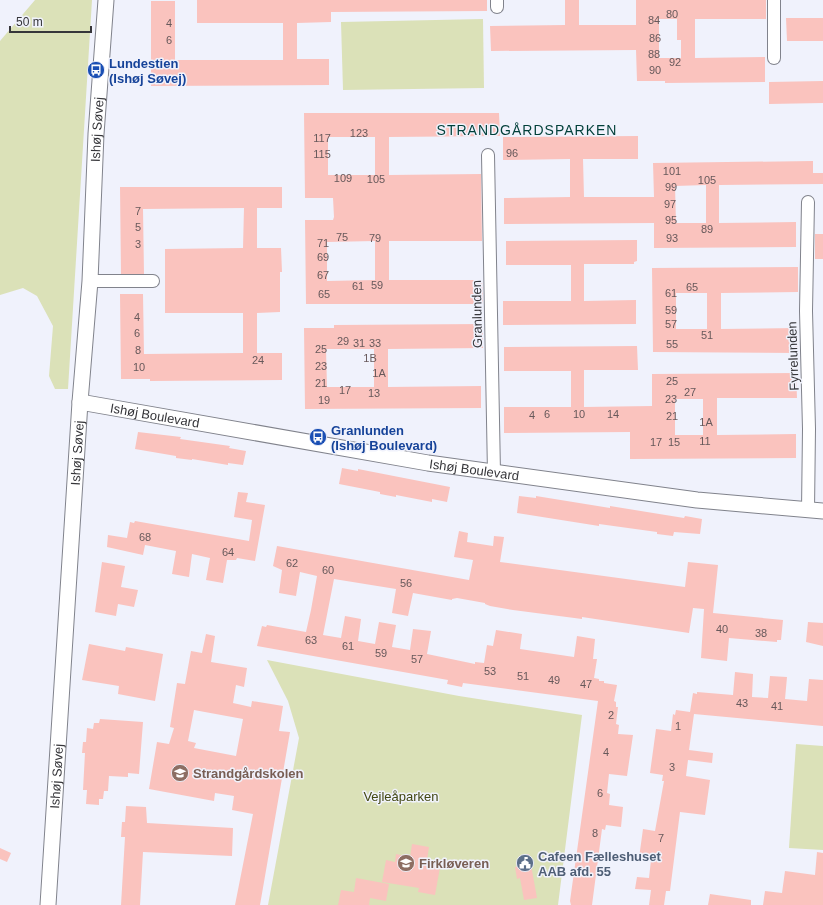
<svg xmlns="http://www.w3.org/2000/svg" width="823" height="905" font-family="Arial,sans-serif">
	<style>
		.green { fill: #dbe1b8 }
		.building { fill: #fac3be; fill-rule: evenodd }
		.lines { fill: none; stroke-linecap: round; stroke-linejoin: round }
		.minor-casing { stroke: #81838c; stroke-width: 14 }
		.tertiary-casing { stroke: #81838c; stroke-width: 17 }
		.minor { stroke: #fff; stroke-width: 12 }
		.tertiary { stroke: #fff; stroke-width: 15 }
		.labels { text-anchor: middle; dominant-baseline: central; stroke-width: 3; stroke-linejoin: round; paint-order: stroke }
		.number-label { font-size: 11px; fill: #67595b }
		.transit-label { font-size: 13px; font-weight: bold; fill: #164399; stroke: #f0f2fc; text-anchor: start }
		.street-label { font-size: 13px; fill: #36363a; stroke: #f0f2fc }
		.education-label { font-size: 13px; font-weight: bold; fill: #785e54; stroke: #f0f2fc; text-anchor: start }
		.park-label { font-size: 13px; fill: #434812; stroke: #f0f2fc }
		.service-label { font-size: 13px; font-weight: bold; fill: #4e5e75; stroke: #f0f2fc; text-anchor: start }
		.neighbourhood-label { font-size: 14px; letter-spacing: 1px; fill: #003f39; stroke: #f0f2fc }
	</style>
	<rect width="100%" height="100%" fill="#f0f2fc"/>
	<!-- green -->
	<g class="green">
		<polygon points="35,0 92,0 68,389 55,389 49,376 53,326 37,296 23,288 0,295 0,41"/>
		<polygon points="483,19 484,88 343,90 341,22"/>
		<polygon points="267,660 459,696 582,715 558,905 268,905 299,738 288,701"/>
		<polygon points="796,744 823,746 823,850 789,848"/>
	</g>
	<!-- building -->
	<g class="building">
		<polygon points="197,0 487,0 487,11 331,12 331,22 297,23 297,59 329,59 329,85 151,86 151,1 175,1 175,60 283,60 283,23 197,23"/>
		<path d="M565,0H579V25H636V0H766V19H695V58L765,57V82L665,83V81H637L636,50L491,51L490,26L565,25ZM659,19H677V40H681V58H659Z"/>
		<polygon points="786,18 823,18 823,41 787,41"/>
		<polygon points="823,81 823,103 769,104 769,82"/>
		<path d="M304,113H499L500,136L389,137V175L481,174L482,241H389V280H482L483,304H306L305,220H333L334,217L333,198H305ZM328,137H375V175H328ZM375,241V280L327,281V242Z"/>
		<path d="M638,136V159H583L584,197H654L653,163L813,161V173H823V184L719,185V223L796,222V247L654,248V223L504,224V198L570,197V159L503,160V137ZM706,185V223H676L675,186Z"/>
		<polygon points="120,187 282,187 282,208 257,208 257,248 281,248 282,272 280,272 280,312 257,313 257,353 282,353 282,380 150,381 150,379 121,379 120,294 143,294 144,354 243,353 243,313 165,313 165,249 243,248 244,208 143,209 144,274 121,274"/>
		<rect x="815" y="234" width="8" height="25"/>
		<polygon points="637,240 637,261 634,262 634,264 584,264 584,301 636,300 636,324 503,325 503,301 571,301 571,265 506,265 506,241"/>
		<path d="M798,267V292L721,293V329L797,328L798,353L653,352L652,268ZM676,293H707V329H676Z"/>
		<path d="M483,324V348L388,349V387L481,386V408L305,409L304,328H334V325ZM326,349H374V387H327Z"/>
		<path d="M637,346L638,370H584V407L652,406V374L796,373L797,398H717V435L796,434V458L630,459V432L504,433V407H571V371H504V347ZM675,399H703V435H675Z"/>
		<polygon points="138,432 181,437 180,439 230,446 229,448 246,451 243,465 228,463 228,465 192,459 192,460 176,458 176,456 135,449"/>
		<polygon points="342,468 358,471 358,469 450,487 447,502 432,499 432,502 396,495 396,497 380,494 380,492 339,484"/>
		<polygon points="238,492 248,493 246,502 265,505 255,561 237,558 236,560 227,560 223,583 206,580 210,558 192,554 189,577 172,574 176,551 145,545 143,555 107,547 108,535 127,538 130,522 134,523 135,521 249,541 252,520 234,517"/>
		<polygon points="519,496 536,498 536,496 610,508 610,506 684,518 685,516 702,519 700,534 674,532 673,536 657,534 657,532 599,524 599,526 517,513"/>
		<polygon points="459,531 468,533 467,542 493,546 494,536 504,537 500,562 685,587 688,562 718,565 713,613 783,620 781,640 777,640 777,642 729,638 727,661 701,658 704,609 693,608 689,633 582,617 582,619 513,610 490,606 485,604 485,603 457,598 452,599 452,600 413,593 408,616 392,613 396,589 334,579 323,635 341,638 345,616 361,619 358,641 375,644 379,622 396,625 392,647 410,650 413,629 431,631 427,654 475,664 475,662 484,663 487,645 493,646 496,630 522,634 520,649 574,657 577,636 595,639 593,659 597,659 594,678 599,679 599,681 604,681 604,683 617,685 614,701 616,702 616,707 618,707 616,724 619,725 618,734 633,735 627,776 609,774 607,793 610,794 609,805 623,807 621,827 606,825 605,830 602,829 592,905 571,905 570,901 598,701 463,683 462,687 447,684 448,680 257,646 262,626 266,627 267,625 306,632 311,610 317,576 300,572 296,596 279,593 282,570 273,566 277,546 469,580 473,560 454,557"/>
		<polygon points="102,562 125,566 121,587 138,590 134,607 118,604 116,616 95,612"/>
		<polygon points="808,622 823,623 823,646 806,642"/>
		<path d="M206,634L215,636L211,662L247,668L244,687L236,685L233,703L251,707L252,701L283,706L279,731L290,732L260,905H235L253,814L232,810L234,796L215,793L214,801L149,789L157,742L169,744L174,728L170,727L177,683L185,684L191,651L202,653ZM194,710L243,719L236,756L194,748L196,743L188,741Z"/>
		<polygon points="89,644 125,651 126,647 163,654 155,701 118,694 119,686 82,680"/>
		<polygon points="735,672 753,674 752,697 768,698 770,676 787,677 785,699 807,701 809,679 823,680 823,726 694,714 689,750 713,753 712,763 688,760 686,776 710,780 705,815 680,812 670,891 666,891 664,905 649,905 651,890 635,889 637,877 649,878 651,860 639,858 643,829 655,831 664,781 662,781 663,775 650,773 656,729 671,731 673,714 675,715 676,710 690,712 693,693 697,694 697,692 733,695"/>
		<polygon points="100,719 143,722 139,774 128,773 128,777 109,776 108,791 104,791 103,799 99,799 99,805 86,804 87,790 83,790 85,753 82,753 83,742 86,742 87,728 93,729 94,723 99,723"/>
		<polygon points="126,806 146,807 147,823 233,828 232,856 143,852 140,905 121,905 125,837 121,837 122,822 125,822"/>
		<polygon points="412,844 429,847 427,860 441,862 435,895 418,892 419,888 382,882 386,860 395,862 396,854 410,857"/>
		<polygon points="0,848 11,853 7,862 0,859"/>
		<polygon points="817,852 823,853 823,905 763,905 765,891 782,893 785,871 815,875"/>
		<polygon points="529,854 537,898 524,900 520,878 517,879 515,867 521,866 519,856"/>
		<polygon points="356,878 389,884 386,901 370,898 369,905 338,905 341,890 354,892"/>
		<polygon points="710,894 751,900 751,905 708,905"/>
	</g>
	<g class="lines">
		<defs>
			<g id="minor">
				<polyline points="497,0 497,7"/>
				<polyline points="774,58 774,0"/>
				<polyline points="488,155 494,473"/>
				<polyline points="90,281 153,281"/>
				<polyline points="808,510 809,429 806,311 808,202"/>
			</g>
			<g id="tertiary">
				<path id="s1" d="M80,402L428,463L697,500L823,511"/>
				<path id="s2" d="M48,905L80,402L90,281L96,134L106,0"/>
			</g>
		</defs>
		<!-- minor casing -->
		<use href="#minor" class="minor-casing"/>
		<!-- tertiary casing -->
		<use href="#tertiary" class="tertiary-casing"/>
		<!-- minor -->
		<use href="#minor" class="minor"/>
		<!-- tertiary -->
		<use href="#tertiary" class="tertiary"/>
	</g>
	<!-- icons -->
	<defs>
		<symbol id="bus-disc" viewBox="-11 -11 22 22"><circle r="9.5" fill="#1a4fb4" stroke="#f0f2fc"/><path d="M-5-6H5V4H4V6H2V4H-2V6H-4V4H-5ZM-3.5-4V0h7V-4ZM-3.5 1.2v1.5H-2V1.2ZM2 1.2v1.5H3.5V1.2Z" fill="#fff"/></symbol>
		<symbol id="school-disc" viewBox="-11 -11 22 22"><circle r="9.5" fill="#8d6e63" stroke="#f0f2fc"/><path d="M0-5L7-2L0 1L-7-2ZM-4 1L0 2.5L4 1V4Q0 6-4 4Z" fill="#fff"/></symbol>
		<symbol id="civic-disc" viewBox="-11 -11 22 22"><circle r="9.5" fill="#5c6f8a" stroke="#f0f2fc"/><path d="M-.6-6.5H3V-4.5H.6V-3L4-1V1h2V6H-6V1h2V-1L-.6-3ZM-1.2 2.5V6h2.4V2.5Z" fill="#fff"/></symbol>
	</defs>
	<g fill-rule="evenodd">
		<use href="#bus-disc" x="86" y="60" width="20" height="20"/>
		<use href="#bus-disc" x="308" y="427" width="20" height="20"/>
		<use href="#school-disc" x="170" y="763" width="20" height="20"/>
		<use href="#school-disc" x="396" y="853" width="20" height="20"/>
		<use href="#civic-disc" x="515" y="853" width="20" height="20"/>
	</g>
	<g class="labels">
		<!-- number labels -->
		<g class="number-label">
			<text x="672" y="14">80</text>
			<text x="654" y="20">84</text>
			<text x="169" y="23">4</text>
			<text x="655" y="38">86</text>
			<text x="169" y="40">6</text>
			<text x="654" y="54">88</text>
			<text x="675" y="62">92</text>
			<text x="655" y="70">90</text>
			<text x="359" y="133">123</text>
			<text x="322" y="138">117</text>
			<text x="512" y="153">96</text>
			<text x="322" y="154">115</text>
			<text x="672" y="171">101</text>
			<text x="343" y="178">109</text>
			<text x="376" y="179">105</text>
			<text x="707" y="180">105</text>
			<text x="671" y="187">99</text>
			<text x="670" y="204">97</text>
			<text x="138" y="211">7</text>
			<text x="671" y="220">95</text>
			<text x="138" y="227">5</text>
			<text x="707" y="229">89</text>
			<text x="342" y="237">75</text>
			<text x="375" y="238">79</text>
			<text x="672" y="238">93</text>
			<text x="323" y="243">71</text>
			<text x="138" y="244">3</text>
			<text x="323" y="257">69</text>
			<text x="323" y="275">67</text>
			<text x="377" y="285">59</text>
			<text x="358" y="286">61</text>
			<text x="692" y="287">65</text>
			<text x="671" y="293">61</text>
			<text x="324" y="294">65</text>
			<text x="671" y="310">59</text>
			<text x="137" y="317">4</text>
			<text x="671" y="324">57</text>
			<text x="137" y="333">6</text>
			<text x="707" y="335">51</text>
			<text x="343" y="341">29</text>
			<text x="359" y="343">31</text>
			<text x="375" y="343">33</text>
			<text x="672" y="344">55</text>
			<text x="321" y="349">25</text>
			<text x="138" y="350">8</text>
			<text x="370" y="358">1B</text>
			<text x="258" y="360">24</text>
			<text x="321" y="366">23</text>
			<text x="139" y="367">10</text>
			<text x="379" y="373">1A</text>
			<text x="672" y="381">25</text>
			<text x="321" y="383">21</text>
			<text x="345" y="390">17</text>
			<text x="690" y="392">27</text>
			<text x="374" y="393">13</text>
			<text x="671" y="399">23</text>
			<text x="324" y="400">19</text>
			<text x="547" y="414">6</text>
			<text x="579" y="414">10</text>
			<text x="613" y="414">14</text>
			<text x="532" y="415">4</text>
			<text x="672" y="416">21</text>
			<text x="706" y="422">1A</text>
			<text x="705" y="441">11</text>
			<text x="656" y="442">17</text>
			<text x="674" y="442">15</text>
			<text x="145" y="537">68</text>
			<text x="228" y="552">64</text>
			<text x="292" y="563">62</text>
			<text x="328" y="570">60</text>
			<text x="406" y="583">56</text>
			<text x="722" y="629">40</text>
			<text x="761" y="633">38</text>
			<text x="311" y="640">63</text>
			<text x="348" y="646">61</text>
			<text x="381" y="653">59</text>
			<text x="417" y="659">57</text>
			<text x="490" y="671">53</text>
			<text x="523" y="676">51</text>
			<text x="554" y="680">49</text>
			<text x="586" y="684">47</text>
			<text x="742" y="703">43</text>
			<text x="777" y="706">41</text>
			<text x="611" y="715">2</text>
			<text x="678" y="726">1</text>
			<text x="606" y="752">4</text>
			<text x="672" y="767">3</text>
			<text x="600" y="793">6</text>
			<text x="595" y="833">8</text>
			<text x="661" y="838">7</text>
		</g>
		<!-- transit labels -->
		<g class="transit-label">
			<text x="109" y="63">Lundestien<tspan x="109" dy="15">(Ishøj Søvej)</tspan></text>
			<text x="331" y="430">Granlunden<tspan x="331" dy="15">(Ishøj Boulevard)</tspan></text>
		</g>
		<!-- street labels -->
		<g class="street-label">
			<text stroke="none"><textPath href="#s2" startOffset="777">Ishøj Søvej</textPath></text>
			<text transform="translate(477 314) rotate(-91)">Granlunden</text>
			<text transform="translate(793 356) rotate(-92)">Fyrrelunden</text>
			<text stroke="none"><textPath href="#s1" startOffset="76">Ishøj Boulevard</textPath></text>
			<text stroke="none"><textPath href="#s2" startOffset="453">Ishøj Søvej</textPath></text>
			<text stroke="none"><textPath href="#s1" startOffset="400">Ishøj Boulevard</textPath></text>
			<text stroke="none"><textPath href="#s2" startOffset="129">Ishøj Søvej</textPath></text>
		</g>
		<!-- education labels -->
		<g class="education-label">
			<text x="193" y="773">Strandgårdskolen</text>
			<text x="419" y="863">Firkløveren</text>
		</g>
		<!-- park labels -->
		<g class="park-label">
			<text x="401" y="796">Vejleåparken</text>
		</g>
		<!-- service labels -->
		<g class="service-label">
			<text x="538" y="856">Cafeen Fælleshuset<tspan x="538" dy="15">AAB afd. 55</tspan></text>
		</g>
		<!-- neighbourhood labels -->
		<g class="neighbourhood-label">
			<text x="527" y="130">STRANDGÅRDSPARKEN</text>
		</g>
	</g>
	<!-- scale -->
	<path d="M10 26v6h81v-6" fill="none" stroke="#36363a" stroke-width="2"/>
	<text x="16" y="26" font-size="12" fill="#36363a" stroke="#f0f2fc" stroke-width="3" paint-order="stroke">50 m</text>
</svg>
